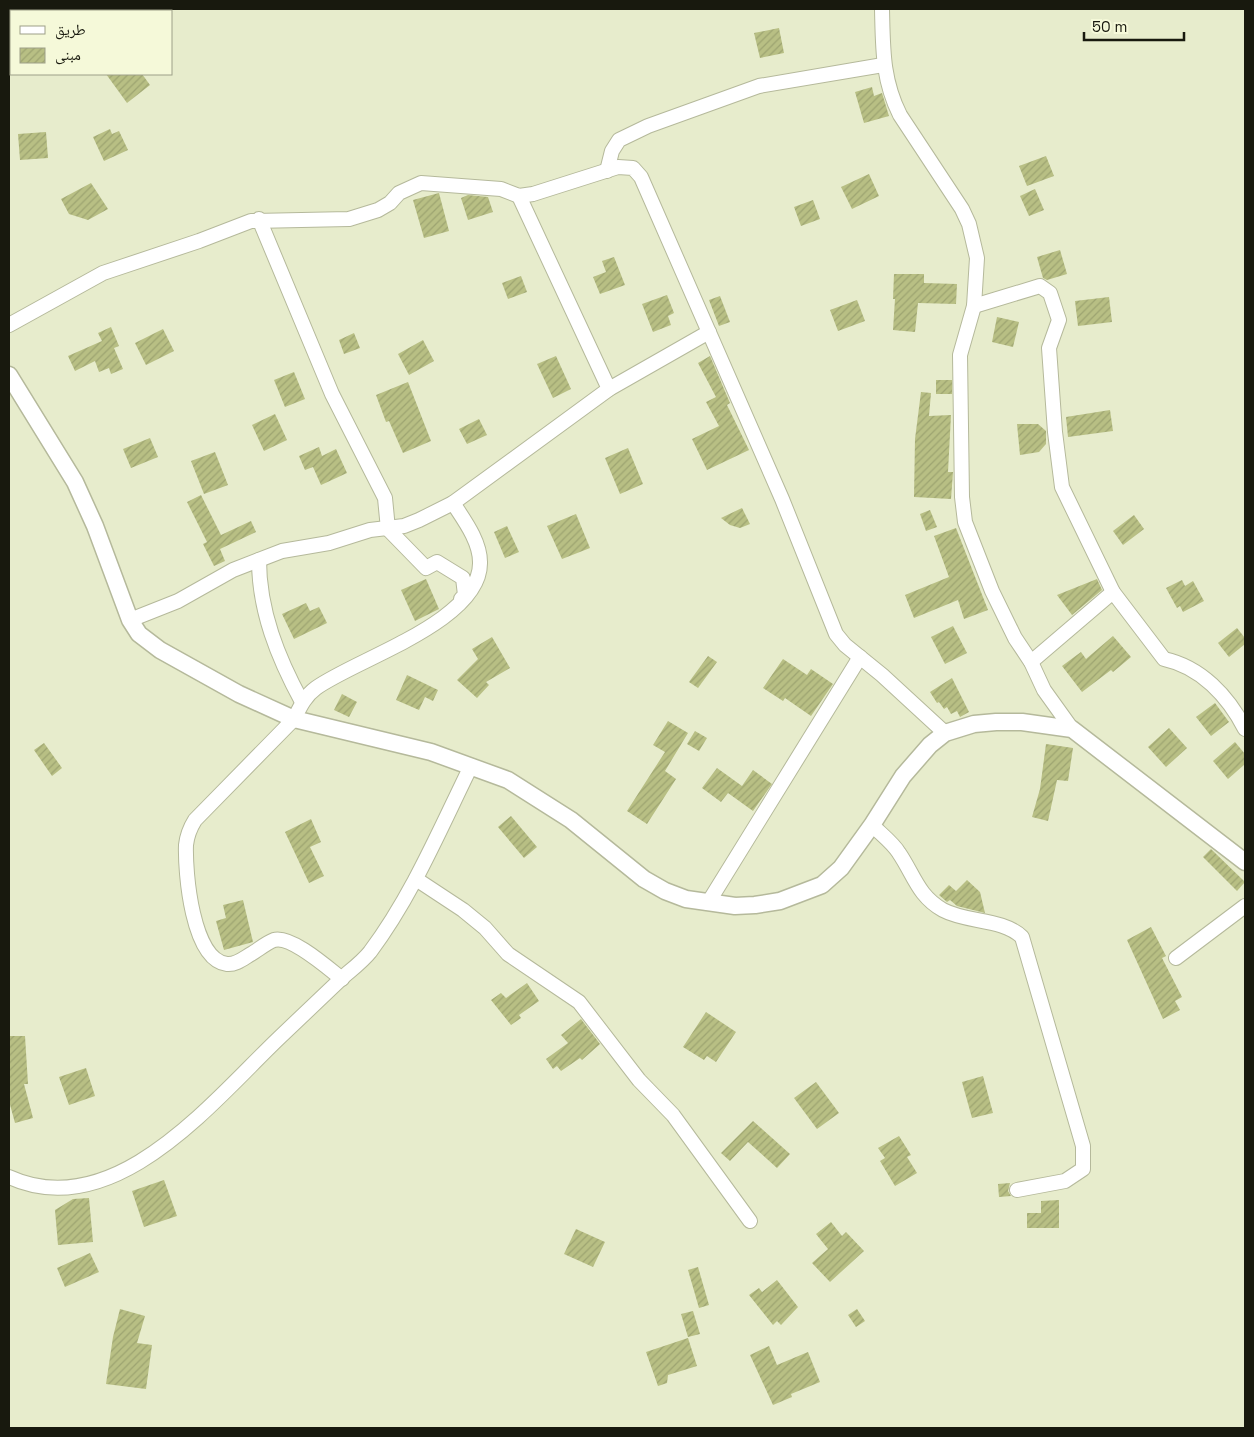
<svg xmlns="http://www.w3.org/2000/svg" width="1254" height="1437" font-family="'Space Grotesk','Noto Naskh Arabic',sans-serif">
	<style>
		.building { fill: url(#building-hatch) }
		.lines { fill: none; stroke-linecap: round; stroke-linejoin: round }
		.minor-casing { stroke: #b5b99b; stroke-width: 16 }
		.tertiary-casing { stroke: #b5b99b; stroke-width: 19 }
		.minor { stroke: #fff; stroke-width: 14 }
		.tertiary { stroke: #fff; stroke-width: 16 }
	</style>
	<defs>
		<pattern id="building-hatch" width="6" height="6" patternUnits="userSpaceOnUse" patternTransform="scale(1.25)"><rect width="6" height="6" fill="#b8bf84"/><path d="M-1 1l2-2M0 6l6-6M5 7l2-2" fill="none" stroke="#9da471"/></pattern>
	</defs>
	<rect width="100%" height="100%" fill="#e7eccc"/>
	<!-- building -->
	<g class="building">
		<polygon points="779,28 784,53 760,58 754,33"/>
		<polygon points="106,74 142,74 150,85 127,103"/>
		<polygon points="872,87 874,96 882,93 889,116 864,123 855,92"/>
		<polygon points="110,129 112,134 119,131 128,150 104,161 93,137"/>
		<polygon points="46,132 48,158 20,160 18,134"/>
		<polygon points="1046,156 1054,176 1027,186 1019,166"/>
		<polygon points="869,174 879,196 852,209 841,187"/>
		<polygon points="91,183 108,209 88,220 69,214 61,199"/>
		<polygon points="1035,189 1044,210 1029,216 1020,196"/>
		<polygon points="439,193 449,231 424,238 413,200"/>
		<polygon points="468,195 488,197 493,212 468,220 461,198"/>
		<polygon points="813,200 820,219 801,226 794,207"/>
		<polygon points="1060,250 1067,274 1047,280 1043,278 1037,257"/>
		<polygon points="614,257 625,285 600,294 593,277 606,272 602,261"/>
		<polygon points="894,274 924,274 924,283 957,284 956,304 918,303 915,332 893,330 895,299 893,299"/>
		<polygon points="521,276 527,292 508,299 502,283"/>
		<polygon points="667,295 674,313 668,316 671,325 653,332 642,304"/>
		<polygon points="720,296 730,322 719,326 709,300"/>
		<polygon points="1109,297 1112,322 1078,326 1075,301"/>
		<polygon points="857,300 865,321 838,331 830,310"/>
		<polygon points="997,317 1019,322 1013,347 992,342"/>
		<polygon points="111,327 119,346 114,348 123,369 111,374 109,368 99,372 95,361 75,371 68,356 102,341 98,333"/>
		<polygon points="163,329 174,351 146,365 135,343"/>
		<polygon points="354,333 360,348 344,354 339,340"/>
		<polygon points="423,340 434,361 409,375 398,354"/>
		<polygon points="556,356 571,389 553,398 537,364"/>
		<polygon points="710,356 730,403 727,405 749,450 707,470 692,439 719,426 706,402 716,397 698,363"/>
		<polygon points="294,372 305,399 285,407 274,380"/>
		<rect x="936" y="380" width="16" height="14"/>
		<polygon points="408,382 431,441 403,453 389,421 386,422 376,395"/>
		<polygon points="921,392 931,393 929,416 951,415 948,472 953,472 951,499 914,497 915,439"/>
		<polygon points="1110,410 1113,431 1068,437 1066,417"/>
		<polygon points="275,414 287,440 264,451 252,425"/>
		<polygon points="479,419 487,435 467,444 459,429"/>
		<polygon points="1017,424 1038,424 1046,431 1046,444 1039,452 1020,455"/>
		<polygon points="150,438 158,457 131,468 123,449"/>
		<polygon points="319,447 322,456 336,449 347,473 321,485 313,467 305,470 299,456"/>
		<polygon points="628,448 643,484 620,494 605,458"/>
		<polygon points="215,452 228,485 204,494 191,461"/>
		<polygon points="201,495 221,535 251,521 256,532 220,549 225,561 214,566 203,544 207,542 187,502"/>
		<polygon points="742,508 750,524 740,528 730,525 721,518"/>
		<polygon points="930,510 937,527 926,531 920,514"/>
		<polygon points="576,514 590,548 562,559 547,526"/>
		<polygon points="1134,515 1144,529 1123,545 1113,531"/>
		<polygon points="507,526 519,552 505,558 494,532"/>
		<polygon points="956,528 988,610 964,619 958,600 914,618 905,595 949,577 934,536"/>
		<polygon points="426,579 439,609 415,621 401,590"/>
		<polygon points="1097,579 1102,590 1072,615 1057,595"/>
		<polygon points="1182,580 1185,586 1193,581 1204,601 1183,612 1180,606 1177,608 1166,588"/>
		<polygon points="306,603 310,611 319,607 327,623 294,639 282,614"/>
		<polygon points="953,626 967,653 945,664 931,637"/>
		<polygon points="1237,628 1245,638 1245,644 1229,657 1218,643"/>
		<polygon points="1113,636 1131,657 1113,672 1111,670 1082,692 1062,666 1081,652 1086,659"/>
		<polygon points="492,637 510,668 486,682 489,685 477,698 457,680 478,659 472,649"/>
		<polygon points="708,656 717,662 698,688 689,682"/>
		<polygon points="783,659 807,675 811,669 833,684 811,716 785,698 783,701 763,688"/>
		<polygon points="407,675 438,690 433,701 425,697 419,710 396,700"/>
		<polygon points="952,678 969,712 960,717 957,711 951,714 947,707 944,709 939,702 937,703 930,692"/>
		<polygon points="342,694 357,702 349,717 334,710"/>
		<polygon points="1215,703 1229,722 1211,736 1196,717"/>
		<polygon points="668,721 688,733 665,771 676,779 647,824 627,811 665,752 653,745"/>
		<polygon points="1169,728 1187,748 1166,767 1148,747"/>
		<polygon points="695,731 707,738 699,751 687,744"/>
		<polygon points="1235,742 1245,754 1245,764 1228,779 1213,761"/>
		<polygon points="44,743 62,768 52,776 34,750"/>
		<polygon points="1046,744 1073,748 1068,781 1057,780 1048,821 1032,817 1040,789"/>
		<polygon points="717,768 742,786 753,770 772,784 753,811 728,793 721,802 702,788"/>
		<polygon points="511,816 537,847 524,858 498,827"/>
		<polygon points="311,819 321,842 310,847 324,876 309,883 285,832"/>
		<polygon points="1211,849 1245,882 1237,891 1203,857"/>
		<polygon points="967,880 980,892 985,913 957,906 950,900 947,902 939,895 949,885 956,891"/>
		<polygon points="243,900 253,942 224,950 216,921 226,918 223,905"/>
		<polygon points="1151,927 1166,956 1162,958 1182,997 1175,1001 1180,1010 1163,1019 1127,940"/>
		<polygon points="527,983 539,1001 519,1015 521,1018 511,1025 491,1000 501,993 506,998"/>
		<polygon points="706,1012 736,1032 716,1062 707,1056 704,1060 683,1047"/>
		<polygon points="581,1019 600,1044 582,1060 580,1058 561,1071 557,1066 553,1069 546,1059 568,1043 561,1035"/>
		<polygon points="9,1036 25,1036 28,1084 24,1084 33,1118 15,1123 9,1101"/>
		<polygon points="86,1068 95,1096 69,1105 59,1077"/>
		<polygon points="983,1076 993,1113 972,1118 962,1082"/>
		<polygon points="816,1082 839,1113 817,1129 794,1098"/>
		<polygon points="753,1121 790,1154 777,1168 748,1142 730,1161 721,1153"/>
		<polygon points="899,1136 911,1155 907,1157 917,1173 895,1186 880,1161 885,1158 878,1148"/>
		<polygon points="164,1180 177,1216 144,1227 132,1191"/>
		<polygon points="1010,1183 1008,1191 1011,1196 999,1197 998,1184"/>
		<polygon points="89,1198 93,1242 58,1245 55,1210 73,1199"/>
		<polygon points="1059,1200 1059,1228 1027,1228 1027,1213 1041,1213 1041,1201"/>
		<polygon points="831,1222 842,1236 846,1232 864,1251 830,1282 812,1263 828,1249 816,1234"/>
		<polygon points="576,1229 605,1242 593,1267 564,1254"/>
		<polygon points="90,1253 99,1272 65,1287 57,1268"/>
		<polygon points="698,1267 709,1305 699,1308 688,1270"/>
		<polygon points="777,1280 798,1307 781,1325 777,1321 773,1325 749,1295 759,1288 762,1292"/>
		<polygon points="120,1309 145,1316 137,1343 152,1345 146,1389 106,1384 113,1337"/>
		<polygon points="857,1309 865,1321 856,1327 848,1315"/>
		<polygon points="693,1311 700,1334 688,1337 681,1314"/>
		<polygon points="688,1338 697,1366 668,1375 667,1383 658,1386 646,1352"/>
		<polygon points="769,1346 777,1365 808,1352 820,1382 791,1394 792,1397 773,1405 750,1355"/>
	</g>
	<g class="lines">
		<defs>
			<g id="minor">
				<path d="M882,9C883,48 882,79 900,115L962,209L969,224L977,258L974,306L960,355L962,497L965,522L992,591L1015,638L1031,662L1044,690L1072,729"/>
				<polyline points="607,171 612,151 619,140 648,126 759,86 883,65"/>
				<polyline points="519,196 609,389"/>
				<polyline points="259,219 332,394 385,498 388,529 426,568 437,562 463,578 465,595 461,599"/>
				<path d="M974,306L1040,286L1050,293L1059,320L1049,348L1055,432L1062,487L1113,592L1164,659C1201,667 1228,696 1245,729"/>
				<polyline points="9,325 103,273 199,241 251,221 349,219 378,210 390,203 399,193 421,183 501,189 519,196 533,194 618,167 633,168 641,177 782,499 836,634 845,645 882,675 945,733"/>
				<path d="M259,560C259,611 278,658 302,702"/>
				<polyline points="130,620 178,601 233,570 282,551 329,543 370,530 404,526 419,520 453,503 609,389 709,332"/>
				<polyline points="1031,662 1113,592"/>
				<path d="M872,825C881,834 893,843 899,853C914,875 918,896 943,910C967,923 1002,918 1022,937L1083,1146V1169L1065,1181L1017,1190"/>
				<polyline points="416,879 463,910 485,928 508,954 579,1002 639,1080 673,1115 750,1221"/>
				<polyline points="708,903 860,657"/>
				<polyline points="1176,958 1245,906"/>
				<path d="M342,979C328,968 291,935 274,940C266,943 258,950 251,954C244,958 236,965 227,964C192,960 185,872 186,845C187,836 190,828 195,820L294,719C300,707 305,696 316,688C356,659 482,621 480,562C480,541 464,520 453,503"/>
				<path d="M9,1177C114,1225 212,1102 279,1038C300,1018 321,998 342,978C351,970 362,962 370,952C412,896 440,829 471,766"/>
			</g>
			<polyline id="tertiary" points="9,375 75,482 95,526 130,620 139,634 160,650 239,694 294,719 431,752 508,780 571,820 644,879 665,891 686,899 735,906 755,905 780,901 822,885 841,868 872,825 903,776 930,745 945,733 974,724 996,722 1022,722 1072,729 1245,862"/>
		</defs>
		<!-- minor casing -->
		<use href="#minor" class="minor-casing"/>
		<!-- tertiary casing -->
		<use href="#tertiary" class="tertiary-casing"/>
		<!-- minor -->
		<use href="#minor" class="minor"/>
		<!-- tertiary -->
		<use href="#tertiary" class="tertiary"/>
	</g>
	<!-- border -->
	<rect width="1254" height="1437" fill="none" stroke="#18190e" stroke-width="20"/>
	<!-- legend -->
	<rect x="10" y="10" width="162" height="65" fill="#f5f9d9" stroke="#9d9f88"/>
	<rect x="20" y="26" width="25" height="8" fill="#ffffff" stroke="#9d9f88"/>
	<text x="55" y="35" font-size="15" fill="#18190e">طريق</text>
	<rect x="20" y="48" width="25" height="15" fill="url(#building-hatch)" stroke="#9d9f88"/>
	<text x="55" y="60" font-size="15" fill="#18190e">مبنى</text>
	<!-- scale -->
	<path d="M1084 32v8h100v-8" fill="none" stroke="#18190e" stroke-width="2.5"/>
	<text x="1092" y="32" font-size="15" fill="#18190e" stroke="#f5f9d9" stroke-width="4" paint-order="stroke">50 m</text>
</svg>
